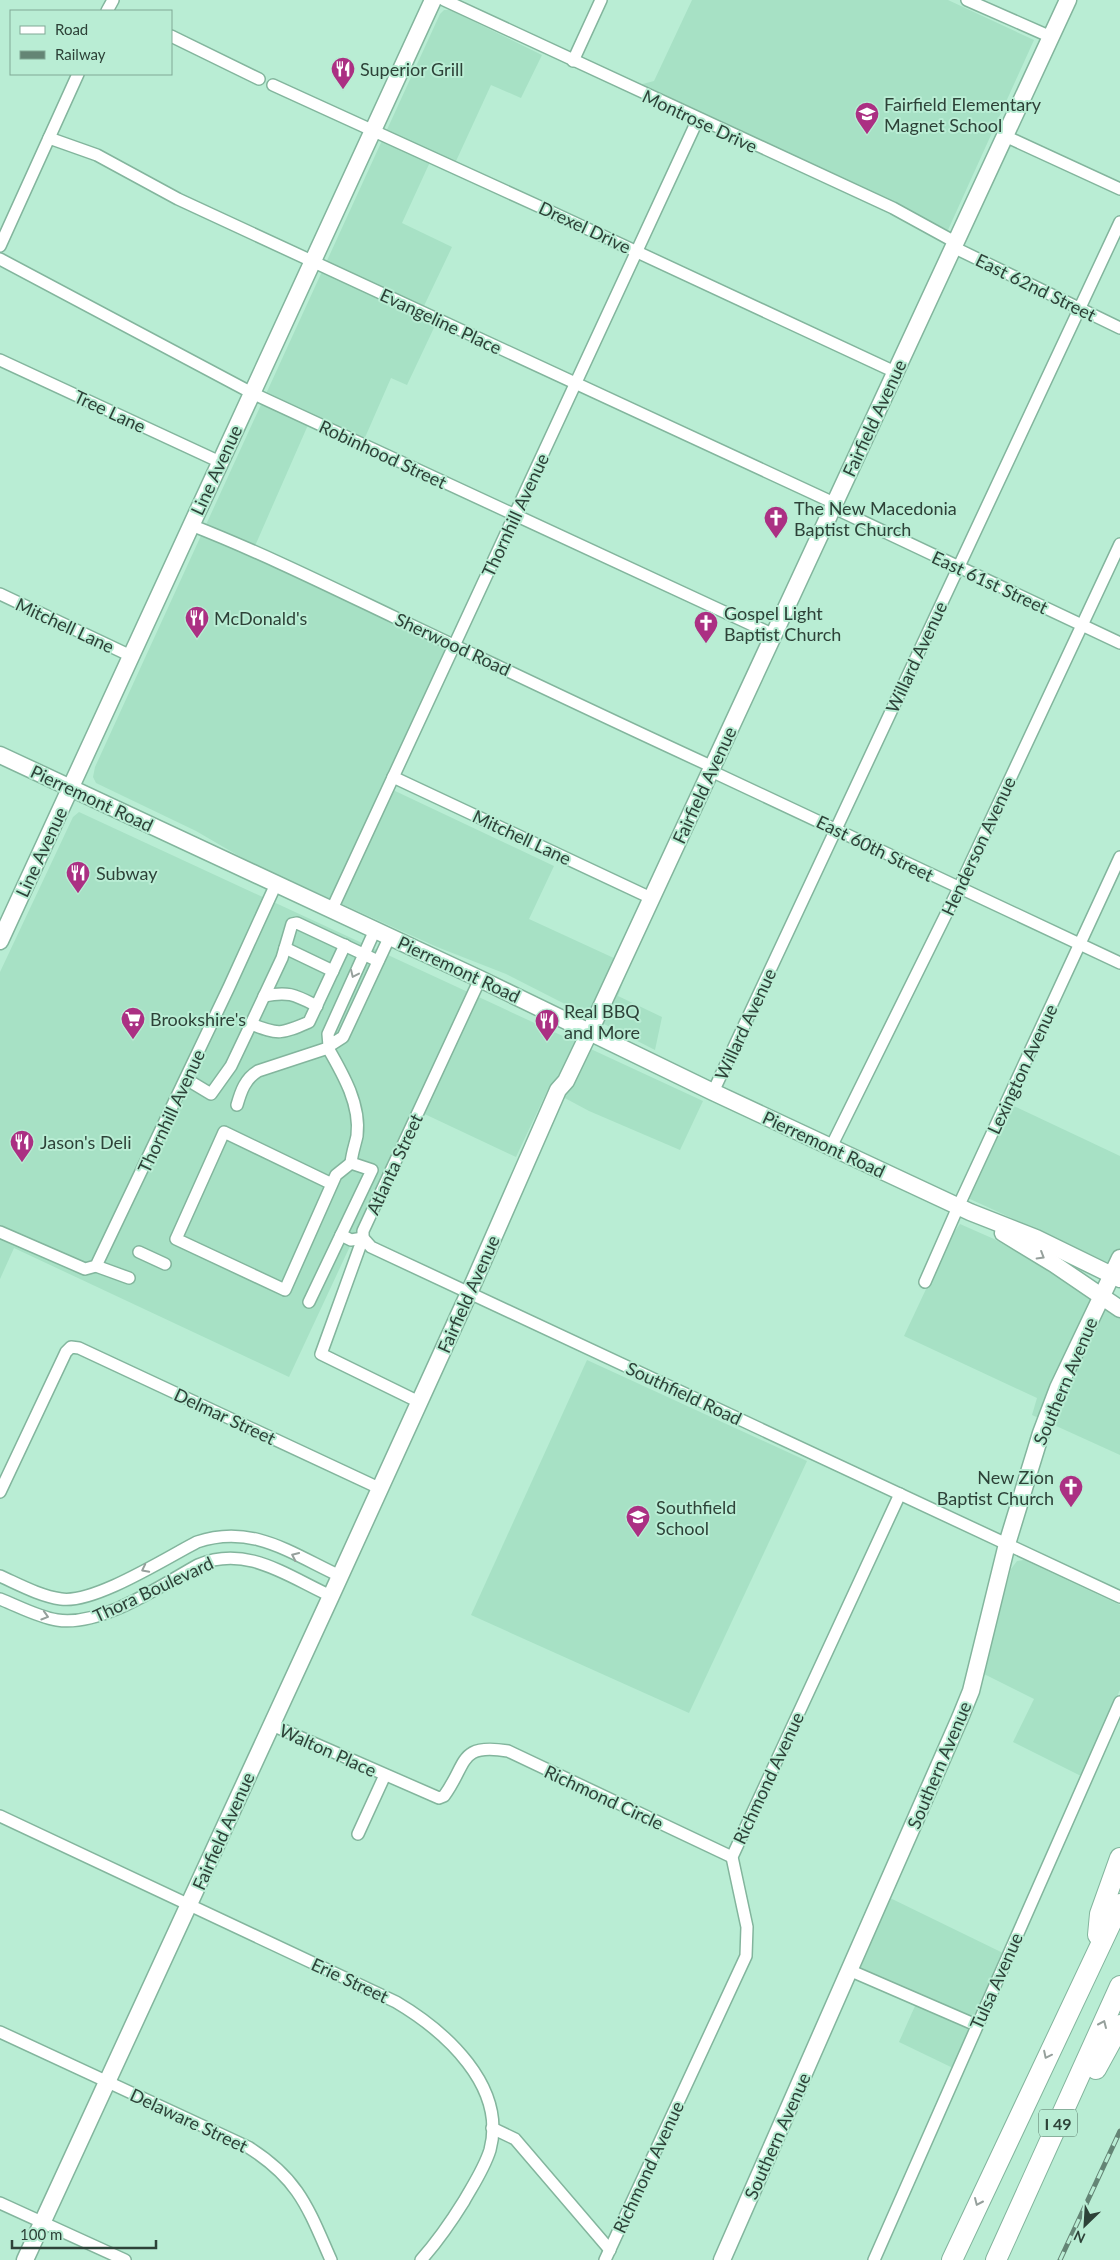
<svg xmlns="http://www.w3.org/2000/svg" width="1120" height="2260" font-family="Lato,sans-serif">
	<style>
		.built { fill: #a7e1c5 }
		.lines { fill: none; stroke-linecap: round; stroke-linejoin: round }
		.street-casing { stroke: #83b59d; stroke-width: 14 }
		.secondary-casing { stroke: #83b59d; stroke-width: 19 }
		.highway-casing { stroke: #83b59d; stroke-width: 22 }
		.street { stroke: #fff; stroke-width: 11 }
		.secondary { stroke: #fff; stroke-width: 16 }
		.highway { stroke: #fff; stroke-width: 20 }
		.rail-casing { stroke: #648575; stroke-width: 5 }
		.rail { stroke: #b9edd4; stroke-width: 3; stroke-dasharray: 9; stroke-linecap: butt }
		.oneway { stroke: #96a09c }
		.labels { text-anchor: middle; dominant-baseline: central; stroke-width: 4; stroke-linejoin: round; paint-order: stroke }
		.shield { fill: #b9edd4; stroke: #577567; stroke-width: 1 }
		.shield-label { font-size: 16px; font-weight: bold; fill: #2d4238 }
		.poi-label { font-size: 18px; fill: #2d4238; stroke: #b9edd4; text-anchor: start }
		.street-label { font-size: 18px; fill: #2d4238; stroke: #b9edd4 }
	</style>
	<rect width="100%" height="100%" fill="#b9edd4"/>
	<!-- built -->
	<g class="built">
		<polygon points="692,0 948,0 1034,40 948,230 635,86 654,81"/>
		<polygon points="444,10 450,10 542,55 521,98 491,85 451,172 430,162 402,223 452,247 423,308 440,315 407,385 391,378 360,449 308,425 251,555 458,652 393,790 554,866 529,919 629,965 618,996 662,1017 655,1050 506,974 437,947 251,863 196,831 96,783 93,777 95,767 440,14"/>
		<polygon points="79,812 703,1101 680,1150 589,1111 548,1089 516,1157 414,1109 289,1377 14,1248 0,1279 0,972 73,817"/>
		<polygon points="1001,1100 1120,1156 1120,1268 959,1194"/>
		<polygon points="960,1224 994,1239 1078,1287 1120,1317 1120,1455 1032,1415 1037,1398 904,1336 950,1238"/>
		<polygon points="587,1360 807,1461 689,1713 471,1615"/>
		<polygon points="1024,1560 1120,1605 1120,1690 1081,1776 1013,1742 1034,1699 982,1673 1011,1569 1017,1561"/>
		<polygon points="888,1897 1003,1953 955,2069 899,2042 919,1997 861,1968 859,1963"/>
	</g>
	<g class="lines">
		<defs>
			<g id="street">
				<polyline points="444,0 893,208 955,242"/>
				<polyline points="967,0 1051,37"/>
				<polyline points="107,11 113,0"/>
				<polyline points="171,36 259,79"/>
				<polyline points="573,61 601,0"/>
				<polyline points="273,85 547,210 895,372"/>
				<polyline points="1005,136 1120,189"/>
				<polyline points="49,138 97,155 178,199 834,503"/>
				<polyline points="0,246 78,74"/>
				<polyline points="953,247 1120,328"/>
				<polyline points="0,259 252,393 774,635"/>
				<polyline points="0,360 220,462"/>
				<polyline points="832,507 1120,643"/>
				<path d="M191,525C260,552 327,585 394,617C500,667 606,718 713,767"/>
				<polyline points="0,594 131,656"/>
				<polyline points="711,771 1120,963"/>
				<polyline points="393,777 651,898"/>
				<polyline points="332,909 698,119"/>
				<polyline points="375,930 328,1034 329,1046 343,1037 390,936"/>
				<polyline points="285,948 333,971"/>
				<path d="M264,996C289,991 295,995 317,1006"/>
				<path d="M251,1024C279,1035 281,1034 309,1022L345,945"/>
				<path d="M328,1048C343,1074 361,1105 357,1136C355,1145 352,1153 351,1163"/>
				<polyline points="186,1079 211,1094 231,1066 251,1024 282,958 292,924 297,923 378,961"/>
				<polyline points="713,1092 1120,222"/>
				<path d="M237,1105C241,1091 245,1079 258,1071L328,1048L329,1046"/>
				<polyline points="831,1147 959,888 1120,544"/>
				<polyline points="0,1232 85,1269 96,1266 229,987 276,884"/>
				<polyline points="341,1235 351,1240 363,1238 371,1247 1120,1597"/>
				<polyline points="139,1252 165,1264"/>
				<polyline points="96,1266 129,1278"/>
				<polyline points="925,1282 958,1207 1120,857"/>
				<polyline points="309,1302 372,1170 351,1163 336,1175 332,1184 285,1290 176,1239 224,1132 332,1184"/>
				<polyline points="419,1402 321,1354 363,1238 363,1231 480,979"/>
				<polyline points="0,1492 66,1352 71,1347 79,1348 379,1488"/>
				<path d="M0,1576C20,1585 40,1596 61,1599C94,1604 166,1558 197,1542C252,1523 292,1554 340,1576"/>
				<path d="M0,1599C18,1606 38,1617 57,1620C101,1627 160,1586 198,1565C246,1544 287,1576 331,1596"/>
				<path d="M272,1725L439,1798L444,1796C468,1763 458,1743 508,1751L732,1857"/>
				<path d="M0,1816L396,2002C445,2031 507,2086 490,2150C484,2169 473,2185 464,2201C451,2222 437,2242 421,2260"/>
				<polyline points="358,1834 385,1775"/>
				<polyline points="849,1970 976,2025"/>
				<path d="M0,2032L248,2147C299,2179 308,2208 331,2260"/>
				<polyline points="492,2128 515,2139 610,2250"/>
				<polyline points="0,2203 125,2260"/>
				<polyline points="605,2260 746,1956 747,1927 732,1857 900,1494"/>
				<polyline points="874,2260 1120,1702"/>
			</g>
			<g id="secondary">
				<polyline points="0,755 480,979 713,1092 970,1212 1036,1238 1120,1279"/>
				<polyline points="0,941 433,0"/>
				<polyline points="1003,1233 1054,1264 1120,1309"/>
				<polyline points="25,2260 331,1596 469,1293 558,1090 566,1081 590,1031 1068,0"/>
				<polyline points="722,2260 960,1718 971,1691 1007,1544 1041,1433 1058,1388 1120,1258"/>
			</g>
			<g id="highway">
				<polyline points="1098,1935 1100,1914 1120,1858"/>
				<polyline points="1096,2069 1120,2025"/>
				<polyline points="952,2260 1120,1904"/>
				<polyline points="996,2260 1120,1986"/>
			</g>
		</defs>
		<!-- street casing -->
		<use href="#street" class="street-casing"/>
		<!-- secondary casing -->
		<use href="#secondary" class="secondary-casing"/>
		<!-- highway casing -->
		<use href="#highway" class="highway-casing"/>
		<!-- street -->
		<use href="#street" class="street"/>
		<!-- secondary -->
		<use href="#secondary" class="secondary"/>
		<!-- highway -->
		<use href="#highway" class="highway"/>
		<defs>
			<polyline id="rail" points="1060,2260 1120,2131"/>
		</defs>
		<!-- rail casing -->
		<use href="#rail" class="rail-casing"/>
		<!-- rail -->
		<use href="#rail" class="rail"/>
	</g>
	<!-- one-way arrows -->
	<defs><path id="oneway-chevron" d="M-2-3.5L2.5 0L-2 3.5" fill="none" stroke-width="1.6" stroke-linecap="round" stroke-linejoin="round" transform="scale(1.25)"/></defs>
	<g class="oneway">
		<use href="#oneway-chevron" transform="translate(354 974) rotate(115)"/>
		<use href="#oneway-chevron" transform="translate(1041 1256) rotate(31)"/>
		<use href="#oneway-chevron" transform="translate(295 1556) rotate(-155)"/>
		<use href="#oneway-chevron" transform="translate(145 1569) rotate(153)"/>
		<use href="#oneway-chevron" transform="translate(45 1616) rotate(17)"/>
		<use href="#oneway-chevron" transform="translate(1103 2024) rotate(-66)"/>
		<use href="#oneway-chevron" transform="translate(1047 2055) rotate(116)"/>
		<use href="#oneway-chevron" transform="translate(978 2202) rotate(114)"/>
	</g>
	<!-- icons -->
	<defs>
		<symbol id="restaurant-pin" viewBox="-11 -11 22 30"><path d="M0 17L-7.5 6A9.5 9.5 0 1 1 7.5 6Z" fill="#ab3083" stroke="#b9edd4"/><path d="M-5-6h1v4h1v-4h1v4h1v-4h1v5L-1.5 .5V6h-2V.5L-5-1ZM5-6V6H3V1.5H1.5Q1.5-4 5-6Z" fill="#fff"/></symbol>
		<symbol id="school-pin" viewBox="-11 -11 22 30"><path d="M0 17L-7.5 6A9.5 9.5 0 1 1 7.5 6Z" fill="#ab3083" stroke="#b9edd4"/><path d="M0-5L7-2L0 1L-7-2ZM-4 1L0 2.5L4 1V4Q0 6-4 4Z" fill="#fff"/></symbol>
		<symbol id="church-pin" viewBox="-11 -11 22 30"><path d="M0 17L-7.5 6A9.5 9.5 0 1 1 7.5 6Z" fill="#ab3083" stroke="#b9edd4"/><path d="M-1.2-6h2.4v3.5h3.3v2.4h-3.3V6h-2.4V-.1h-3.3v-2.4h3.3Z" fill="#fff"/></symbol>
		<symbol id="supermarket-pin" viewBox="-11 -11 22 30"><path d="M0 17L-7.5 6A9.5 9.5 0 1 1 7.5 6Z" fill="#ab3083" stroke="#b9edd4"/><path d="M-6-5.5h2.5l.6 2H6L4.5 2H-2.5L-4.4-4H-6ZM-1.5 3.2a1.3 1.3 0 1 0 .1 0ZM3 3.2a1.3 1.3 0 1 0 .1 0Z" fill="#fff"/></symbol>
	</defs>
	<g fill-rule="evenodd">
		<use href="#restaurant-pin" x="329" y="55" width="28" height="38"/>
		<use href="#school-pin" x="853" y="100" width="28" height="38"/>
		<use href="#church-pin" x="762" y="504" width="28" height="38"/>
		<use href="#restaurant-pin" x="183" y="604" width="28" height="38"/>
		<use href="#church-pin" x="692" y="609" width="28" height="38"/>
		<use href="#restaurant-pin" x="64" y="859" width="28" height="38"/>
		<use href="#supermarket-pin" x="119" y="1005" width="28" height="38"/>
		<use href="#restaurant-pin" x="533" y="1007" width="28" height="38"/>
		<use href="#restaurant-pin" x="8" y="1128" width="28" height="38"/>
		<use href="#church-pin" x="1057" y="1473" width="28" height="38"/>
		<use href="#school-pin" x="624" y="1503" width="28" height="38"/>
	</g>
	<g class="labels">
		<!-- shield labels -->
		<rect class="shield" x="1039" y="2109.5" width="38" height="27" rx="4"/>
		<g class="shield-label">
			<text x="1058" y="2123">I 49</text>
		</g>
		<!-- poi labels -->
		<g class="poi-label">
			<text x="360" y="69">Superior Grill</text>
			<text x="884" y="104">Fairfield Elementary<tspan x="884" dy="21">Magnet School</tspan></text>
			<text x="794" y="508">The New Macedonia<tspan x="794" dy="21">Baptist Church</tspan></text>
			<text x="724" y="613">Gospel Light<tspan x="724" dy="21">Baptist Church</tspan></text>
			<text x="214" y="618">McDonald's</text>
			<text x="96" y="873">Subway</text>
			<text x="564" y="1011">Real BBQ<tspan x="564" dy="21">and More</tspan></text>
			<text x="150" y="1019">Brookshire's</text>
			<text x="40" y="1142">Jason's Deli</text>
			<text x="1054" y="1477" text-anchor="end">New Zion<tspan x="1054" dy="21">Baptist Church</tspan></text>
			<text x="656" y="1507">Southfield<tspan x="656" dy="21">School</tspan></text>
		</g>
		<!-- street labels -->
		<g class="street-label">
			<text transform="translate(700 121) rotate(25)">Montrose Drive</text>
			<text transform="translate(585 227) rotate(25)">Drexel Drive</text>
			<text transform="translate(1036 287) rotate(26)">East 62nd Street</text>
			<text transform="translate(441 321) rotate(25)">Evangeline Place</text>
			<text transform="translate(110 411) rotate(25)">Tree Lane</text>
			<text transform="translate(874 418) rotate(-65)">Fairfield Avenue</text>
			<text transform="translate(383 454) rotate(25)">Robinhood Street</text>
			<text transform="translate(216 470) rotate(-65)">Line Avenue</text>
			<text transform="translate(515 515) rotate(-65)">Thornhill Avenue</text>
			<text transform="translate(990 582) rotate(25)">East 61st Street</text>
			<text transform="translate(65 625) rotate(25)">Mitchell Lane</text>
			<text transform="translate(453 644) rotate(25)">Sherwood Road</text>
			<text transform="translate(916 657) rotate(-65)">Willard Avenue</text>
			<text transform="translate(704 785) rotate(-65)">Fairfield Avenue</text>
			<text transform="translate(92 798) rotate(25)">Pierremont Road</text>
			<text transform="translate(522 837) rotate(25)">Mitchell Lane</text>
			<text transform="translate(978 846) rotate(-65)">Henderson Avenue</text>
			<text transform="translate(875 848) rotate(26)">East 60th Street</text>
			<text transform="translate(41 852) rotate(-65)">Line Avenue</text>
			<text transform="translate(459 969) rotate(25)">Pierremont Road</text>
			<text transform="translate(745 1024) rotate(-65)">Willard Avenue</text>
			<text transform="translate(1022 1069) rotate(-65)">Lexington Avenue</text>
			<text transform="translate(171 1111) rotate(-65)">Thornhill Avenue</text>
			<text transform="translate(824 1144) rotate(25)">Pierremont Road</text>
			<text transform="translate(394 1164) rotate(-65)">Atlanta Street</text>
			<text transform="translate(468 1294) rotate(-66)">Fairfield Avenue</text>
			<text transform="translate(1065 1381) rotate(-67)">Southern Avenue</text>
			<text transform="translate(684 1393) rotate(25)">Southfield Road</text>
			<text transform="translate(225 1416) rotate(25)">Delmar Street</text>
			<text transform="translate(153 1589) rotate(-25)">Thora Boulevard</text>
			<text transform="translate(328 1750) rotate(24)">Walton Place</text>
			<text transform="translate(939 1765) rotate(-67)">Southern Avenue</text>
			<text transform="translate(768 1778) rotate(-65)">Richmond Avenue</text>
			<text transform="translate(604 1797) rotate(25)">Richmond Circle</text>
			<text transform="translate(223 1831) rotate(-66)">Fairfield Avenue</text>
			<text transform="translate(350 1980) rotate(25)">Erie Street</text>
			<text transform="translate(996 1981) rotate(-66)">Tulsa Avenue</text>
			<text transform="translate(189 2120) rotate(25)">Delaware Street</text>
			<text transform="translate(777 2136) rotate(-66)">Southern Avenue</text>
			<text transform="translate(648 2167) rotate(-65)">Richmond Avenue</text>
		</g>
	</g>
	<!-- legend -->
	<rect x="10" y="10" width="162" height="65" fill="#b9edd4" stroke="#81a996"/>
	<rect x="20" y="26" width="25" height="8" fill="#ffffff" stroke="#81a996"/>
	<text x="55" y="35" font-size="15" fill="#2d4238">Road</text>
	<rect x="20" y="51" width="25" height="8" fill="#648575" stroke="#81a996"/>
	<text x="55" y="60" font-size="15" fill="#2d4238">Railway</text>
	<!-- north arrow -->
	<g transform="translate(1085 2225) rotate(205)" stroke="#b9edd4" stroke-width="4" paint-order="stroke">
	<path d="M0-4L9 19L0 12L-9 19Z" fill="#2d4238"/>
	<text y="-8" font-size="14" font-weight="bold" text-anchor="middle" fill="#2d4238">N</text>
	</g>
	<!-- scale -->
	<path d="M12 2240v8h144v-8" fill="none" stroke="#2d4238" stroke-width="2.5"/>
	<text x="20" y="2240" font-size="15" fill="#2d4238" stroke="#b9edd4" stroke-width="4" paint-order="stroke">100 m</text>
</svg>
